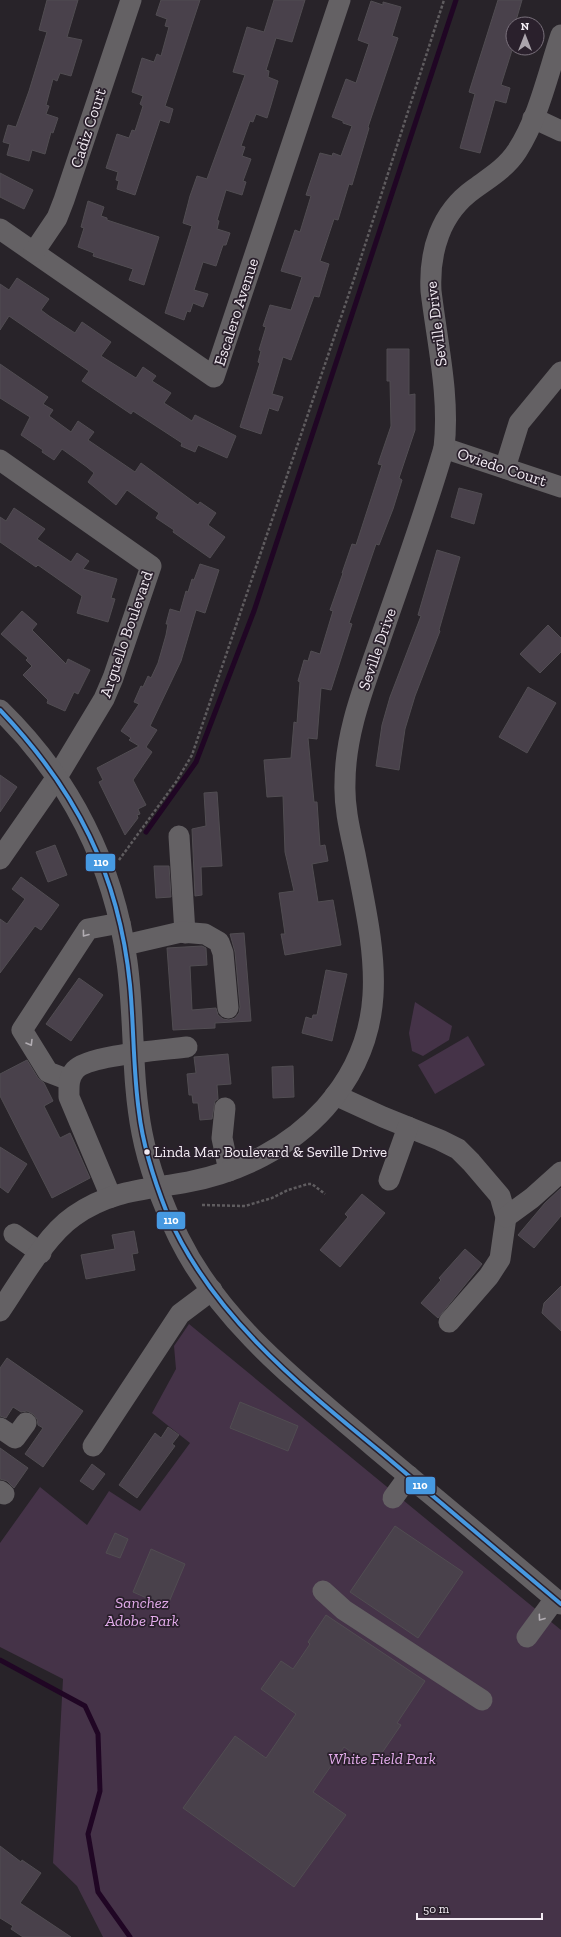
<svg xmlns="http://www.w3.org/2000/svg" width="561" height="1937" font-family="'Zilla Slab',serif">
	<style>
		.green { fill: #453348 }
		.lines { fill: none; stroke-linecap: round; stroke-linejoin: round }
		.stream { stroke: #200624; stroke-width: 5 }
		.building { fill: #49414b; stroke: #514d52 }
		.path { stroke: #5f5c5f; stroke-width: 2.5; stroke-dasharray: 3 2; stroke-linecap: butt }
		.minor { stroke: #646164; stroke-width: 21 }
		.bus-1-casing { stroke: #2a202c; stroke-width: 7 }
		.bus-1 { stroke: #4699e1; stroke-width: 4 }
		.oneway { stroke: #b2adb3 }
		.bus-dot { fill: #f2ebf3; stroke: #2a202c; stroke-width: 1.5 }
		.labels { text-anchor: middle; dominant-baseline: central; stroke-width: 3.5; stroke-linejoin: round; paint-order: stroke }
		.bus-label { font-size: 15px; fill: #f2ebf3; stroke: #2a202c; text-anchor: start }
		.street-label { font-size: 16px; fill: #f2ebf3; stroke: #2a202c }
		.park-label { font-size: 16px; font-style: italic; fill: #e3aceb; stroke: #2a202c }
		.line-badge { stroke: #2a202c; stroke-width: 1.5 }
		.badge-label { font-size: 11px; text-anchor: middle; font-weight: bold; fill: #fff }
	</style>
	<rect width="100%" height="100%" fill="#282329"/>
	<!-- green -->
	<g class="green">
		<polygon points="415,1002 452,1026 449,1040 423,1056 412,1051 409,1033"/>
		<polygon points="468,1036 485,1065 435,1094 418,1065"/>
		<polygon points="189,1324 561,1630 561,1937 103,1937 77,1886 53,1863 63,1679 0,1647 0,1543 40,1487 87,1525 109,1491 140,1511 190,1443 152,1413 176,1369 174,1346"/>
	</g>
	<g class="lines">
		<!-- stream -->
		<g class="stream">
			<polyline points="146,832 196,762 254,611 456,0"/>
			<polyline points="0,1660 85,1706 98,1734 100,1791 88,1834 98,1892 130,1937"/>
		</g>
	</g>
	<!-- building -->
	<g class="building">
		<polygon points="47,0 78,0 67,37 82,40 71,76 60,73 57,81 53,79 46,105 49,106 46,114 58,118 53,133 51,132 45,154 32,150 29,161 7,155 10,144 3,142 8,125 16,127 29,91 47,32 39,30"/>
		<polygon points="161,0 200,0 165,106 173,109 169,123 160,120 135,195 117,189 119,181 116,180 118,172 106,168 117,134 129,138 132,130 135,131 143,106 140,104 143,96 132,92 142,58 154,62 157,54 161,56 169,27 165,26 167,19 156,15"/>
		<polygon points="274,0 305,0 292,42 276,38 266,70 269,71 268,77 278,81 271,105 267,118 256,114 253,122 250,121 241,146 245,147 242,156 251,159 243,181 246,182 242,195 226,190 217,220 219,221 217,229 230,233 226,245 223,245 216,266 203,262 194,290 208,294 203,307 193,303 190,312 187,311 184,320 165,313 192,226 183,223 190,196 197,176 207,179 245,75 233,72 247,27 264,32"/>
		<polygon points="498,0 522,0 515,24 513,24 513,47 501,85 510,88 506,103 495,100 480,153 460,148 475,94 469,92"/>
		<polygon points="371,1 383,5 383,2 401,7 392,36 398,38 368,127 369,128 352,185 349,184 338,220 334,219 320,261 329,264 319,297 314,296 291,360 283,357 272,394 283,397 278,411 269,408 261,434 240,427 260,363 258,362 261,351 259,350 266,327 263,326 270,305 291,310 302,277 281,271 295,230 300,232 311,196 306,195 320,153 332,156 333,153 341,156 352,126 343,123 343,121 332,117 346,79 356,83 369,44 358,40"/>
		<polygon points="0,173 33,190 24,209 0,197"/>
		<polygon points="88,201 104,207 101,216 107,218 107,220 159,237 144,285 129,280 133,269 93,256 94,253 78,247 84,228 81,227"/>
		<polygon points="17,278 49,299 41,310 49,316 75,333 82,322 111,342 101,356 136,378 143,367 156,376 152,381 171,393 164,403 192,421 195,415 236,436 227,458 198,445 195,452 181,446 182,443 133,411 131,414 82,381 89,371 9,316 0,330 0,284 9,290"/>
		<polygon points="387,349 409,349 409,395 415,394 415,430 399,478 402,480 393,509 379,545 376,544 349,623 352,624 331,690 321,688 317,739 308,738 314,802 317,802 320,846 325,845 328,861 312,864 318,902 333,900 341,945 285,955 281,934 285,934 279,893 294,891 285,852 283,796 267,797 264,760 291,758 294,722 297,723 300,682 298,681 304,660 308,661 311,651 320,654 333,611 330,610 343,573 342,573 352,544 356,545 382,465 378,464 391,426 390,381 387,381"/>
		<polygon points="0,364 48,397 43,404 53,410 49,416 71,432 78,421 94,432 88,440 135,472 141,463 198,505 200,502 216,513 208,525 225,537 210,558 173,532 174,530 156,518 159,513 127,490 116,505 88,482 94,473 87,467 62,449 54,460 42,452 43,450 21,435 30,417 0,398"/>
		<polygon points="459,488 482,494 474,524 451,517"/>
		<polygon points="14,508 45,529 37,539 71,562 77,553 89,561 83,569 117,579 111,598 115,599 108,622 77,613 82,596 38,565 36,567 0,542 0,517 6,521"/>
		<polygon points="437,550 460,557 439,630 440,631 415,696 405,729 399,770 376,766 382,725 390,697 421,616 418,615"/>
		<polygon points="200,564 219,570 205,613 196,610 181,661 150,726 157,730 146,747 152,752 133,780 146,805 138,809 140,814 137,815 138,818 125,835 99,782 103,780 97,768 139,746 129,740 131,738 121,731 139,704 134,702 141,686 143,687 148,676 151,678 158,663 166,635 168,624 166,624 170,609 180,612 186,591 188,592 192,579 194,580"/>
		<polygon points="22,611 37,624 32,630 66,664 68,659 90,670 78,694 74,692 65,711 47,703 48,700 23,675 32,666 26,660 28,658 1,634"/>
		<polygon points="548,625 561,638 561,652 540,673 520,654"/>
		<polygon points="528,687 556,703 527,753 499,737"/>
		<polygon points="0,775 17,787 0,812"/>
		<polygon points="217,792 222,866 201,867 202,895 195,896 192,829 206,826 204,793"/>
		<polygon points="55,845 67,875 48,882 36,852"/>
		<polygon points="154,866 169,866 171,897 156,898"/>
		<polygon points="21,877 59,905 41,930 35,926 0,973 0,919 7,924 25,899 12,889"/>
		<polygon points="244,933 251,1021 215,1023 215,1028 173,1030 167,948 202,946 206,948 207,965 190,966 192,1010 216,1008 218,1015 223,1019 229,1020 235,1018 239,1013 240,1007 235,952 230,934"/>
		<polygon points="326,970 347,974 332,1041 302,1033 306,1017 312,1019 313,1015 317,1015"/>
		<polygon points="79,978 103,995 71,1041 46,1024"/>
		<polygon points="228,1054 231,1084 217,1085 218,1099 215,1101 212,1119 200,1120 198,1103 193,1103 192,1095 189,1095 187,1074 196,1073 194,1057"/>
		<polygon points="27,1060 38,1078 44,1083 53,1101 44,1106 60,1138 70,1133 90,1178 52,1198 0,1096 0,1074"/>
		<polygon points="293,1066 294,1097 273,1098 272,1067"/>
		<polygon points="0,1147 27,1164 8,1193 0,1187"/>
		<polygon points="561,1188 561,1216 534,1248 518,1235 545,1203"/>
		<polygon points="362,1194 385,1213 340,1267 320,1250 348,1217 345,1214"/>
		<polygon points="134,1231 138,1253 132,1254 135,1270 86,1279 81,1255 115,1249 112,1235"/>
		<polygon points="465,1249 482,1264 438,1318 421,1303 441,1280 439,1278"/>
		<polygon points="561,1286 561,1331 542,1313 544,1303"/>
		<polygon points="7,1358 83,1411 43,1467 25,1454 43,1428 38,1425 37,1419 33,1414 27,1411 21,1412 13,1407 6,1418 0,1416 0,1368"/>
		<polygon points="240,1402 298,1426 288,1451 230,1428"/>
		<polygon points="168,1427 179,1435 172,1444 175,1446 137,1498 119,1485 155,1433 161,1438"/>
		<polygon points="0,1448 28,1468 14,1488 7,1481 0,1479"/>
		<polygon points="92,1464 105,1474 93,1490 80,1481"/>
		<polygon points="395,1526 463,1572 418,1638 350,1592"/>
		<polygon points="115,1533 128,1539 120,1558 106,1553"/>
		<polygon points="151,1549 185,1564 167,1607 133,1592"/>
		<polygon points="326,1615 425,1681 397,1723 401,1725 373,1766 344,1747 313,1792 346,1815 294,1887 183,1808 235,1736 266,1758 296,1714 261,1689 281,1661 293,1669 310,1644 308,1642"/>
		<polygon points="0,1846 21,1862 22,1860 41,1873 20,1903 71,1937 23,1937 11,1929 13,1926 0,1918"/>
	</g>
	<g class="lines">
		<!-- path -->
		<g class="path">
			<polyline points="119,860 176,782 192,755 355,276 444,0"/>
			<polyline points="202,1205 245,1206 272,1198 288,1190 308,1184 312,1184 325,1194"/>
		</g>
		<!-- minor -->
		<g class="minor">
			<polyline points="533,118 561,131"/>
			<polyline points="0,229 214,377 340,0"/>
			<polyline points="34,252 57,218 64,200 131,0"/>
			<polyline points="444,448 561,487"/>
			<polyline points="0,460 151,566 113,678 104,699 57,777 0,859"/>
			<polyline points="505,468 519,423 561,372"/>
			<path d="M0,710C70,778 114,865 127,962C135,1019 131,1077 142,1133C149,1169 163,1205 179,1238C222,1325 302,1385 374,1447C436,1499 499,1551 561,1604"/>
			<polyline points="179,836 185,933"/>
			<polyline points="125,945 181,932 205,934 219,942 223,953 228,1008"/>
			<polyline points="69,1080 48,1072 22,1030 88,929 120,923"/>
			<polyline points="335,1095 383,1117 440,1140 458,1149 471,1162 500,1196 506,1217 500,1259 489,1276 449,1322"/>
			<polyline points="225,1108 222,1138 229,1171"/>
			<polyline points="389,1180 408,1127"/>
			<path d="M111,1197L69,1097C69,1087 68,1078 75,1070C88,1055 165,1050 187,1047"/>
			<polyline points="506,1217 532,1198 561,1172"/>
			<polyline points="14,1234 41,1253"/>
			<path d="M0,1311C20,1282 45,1236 74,1216C111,1190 145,1190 188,1182C240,1172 289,1148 325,1108C396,1028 373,948 355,854C350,831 344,807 345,783C345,733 364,687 380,640C402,576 425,513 444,448C450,396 437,342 431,291C429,252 440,213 474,189C489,178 506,168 517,151C539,117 548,73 561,35"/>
			<polyline points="0,1428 15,1438 26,1423"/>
			<polyline points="93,1446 180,1314 212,1290"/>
			<polyline points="0,1491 4,1494"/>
			<polyline points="393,1498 409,1476"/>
			<polyline points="323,1591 344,1610 482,1700"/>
			<polyline points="527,1637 555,1599"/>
		</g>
		<defs>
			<path id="bus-1" d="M0,710C76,790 119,874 130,985C134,1027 133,1070 139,1112C143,1147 154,1180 167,1213C211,1315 299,1385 383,1454C442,1504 502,1554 561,1604"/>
		</defs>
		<!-- bus-1 casing -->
		<use href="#bus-1" class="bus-1-casing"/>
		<!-- bus-1 -->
		<use href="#bus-1" class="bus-1"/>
	</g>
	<!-- one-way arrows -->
	<defs><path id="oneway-chevron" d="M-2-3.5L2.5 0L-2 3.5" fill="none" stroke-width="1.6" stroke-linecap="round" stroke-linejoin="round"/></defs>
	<g class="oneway">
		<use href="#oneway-chevron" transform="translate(85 934) rotate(127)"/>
		<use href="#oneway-chevron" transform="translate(30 1043) rotate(59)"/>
		<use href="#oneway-chevron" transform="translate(541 1618) rotate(126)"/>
	</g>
	<!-- markers -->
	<circle class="bus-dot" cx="147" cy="1152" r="3.5"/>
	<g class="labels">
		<!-- bus labels -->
		<g class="bus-label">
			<text x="154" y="1152">Linda Mar Boulevard &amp; Seville Drive</text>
		</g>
		<!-- street labels -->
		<g class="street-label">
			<text transform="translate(88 128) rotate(-72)">Cadiz Court</text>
			<text transform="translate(236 312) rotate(-72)">Escalero Avenue</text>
			<text transform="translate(436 324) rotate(-97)">Seville Drive</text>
			<text transform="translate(502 467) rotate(18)">Oviedo Court</text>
			<text transform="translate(126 634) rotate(-71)">Arguello Boulevard</text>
			<text transform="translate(377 649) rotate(-71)">Seville Drive</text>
		</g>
		<!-- park labels -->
		<g class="park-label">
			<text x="142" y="1602">Sanchez<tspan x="142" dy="18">Adobe Park</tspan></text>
			<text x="382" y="1758">White Field Park</text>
		</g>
	</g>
	<g class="line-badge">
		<rect x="85" y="853" width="31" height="19" rx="4" fill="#4699e1"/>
		<rect x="156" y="1211" width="30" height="19" rx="4" fill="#4699e1"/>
		<rect x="405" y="1476" width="31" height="19" rx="4" fill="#4699e1"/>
	</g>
	<g class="badge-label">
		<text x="101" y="866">110</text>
		<text x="171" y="1224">110</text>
		<text x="420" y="1489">110</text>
	</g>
	<!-- north arrow -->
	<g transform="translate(525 36)"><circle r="19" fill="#2a202c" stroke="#7a717c"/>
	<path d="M0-3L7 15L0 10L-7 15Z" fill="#aba5ac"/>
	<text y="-6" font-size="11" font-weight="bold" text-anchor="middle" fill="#f2ebf3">N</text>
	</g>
	<!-- scale -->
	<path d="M417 1913v6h125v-6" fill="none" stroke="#f2ebf3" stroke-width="2"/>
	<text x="423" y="1913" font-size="12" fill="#f2ebf3" stroke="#2a202c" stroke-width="3" paint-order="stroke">50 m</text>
</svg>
